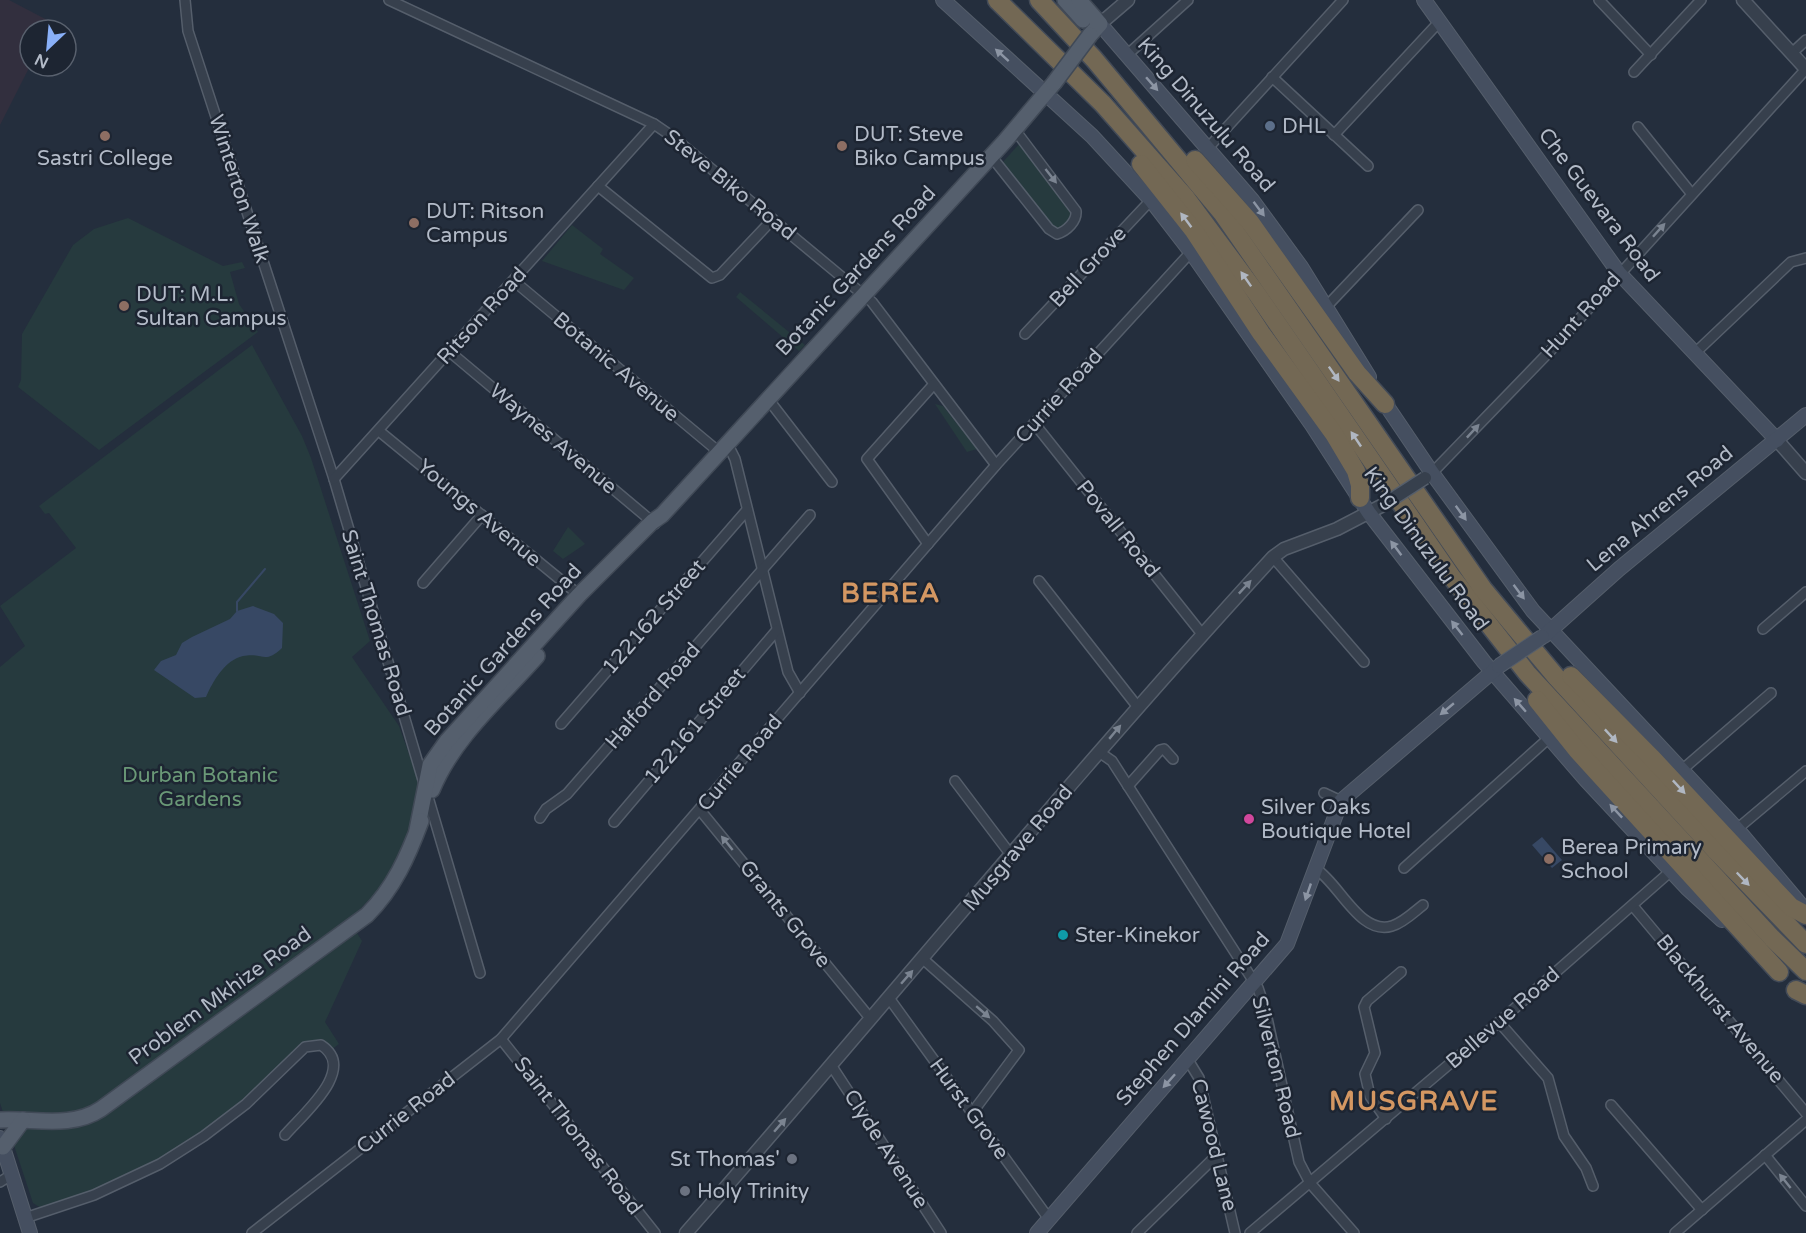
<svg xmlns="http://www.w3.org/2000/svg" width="1806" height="1233" font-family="'Varela Round',sans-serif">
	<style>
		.medical { fill: #322f3e }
		.green { fill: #263a3e }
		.water { fill: #374864 }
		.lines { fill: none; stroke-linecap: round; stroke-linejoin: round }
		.stream { stroke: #374864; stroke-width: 2 }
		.minor-casing { stroke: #555e6b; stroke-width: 12 }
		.tertiary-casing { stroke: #555e6b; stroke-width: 15 }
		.secondary-casing { stroke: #555e6b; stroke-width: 16 }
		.primary-casing { stroke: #404956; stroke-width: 18 }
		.motorway-casing { stroke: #434b58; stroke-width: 21 }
		.minor { stroke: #37404d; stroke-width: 9 }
		.tertiary { stroke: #37404d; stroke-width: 12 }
		.secondary { stroke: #454f60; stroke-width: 14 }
		.primary { stroke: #555f6d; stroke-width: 15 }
		.motorway { stroke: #736854; stroke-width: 18 }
		.tertiary-bridge-casing { stroke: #555e6b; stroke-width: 15; stroke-linecap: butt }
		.secondary-bridge-casing { stroke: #555e6b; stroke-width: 16; stroke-linecap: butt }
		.primary-bridge-casing { stroke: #404956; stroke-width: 18; stroke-linecap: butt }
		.tertiary-bridge { stroke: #37404d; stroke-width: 12 }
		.secondary-bridge { stroke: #454f60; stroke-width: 14 }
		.primary-bridge { stroke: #555f6d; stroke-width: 15 }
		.oneway { fill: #8c95a4 }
		.oneway2 { fill: #7b8491 }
		.oneway3 { fill: #b0b7c2 }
		.service-dot { fill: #5c6f8a; stroke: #1d2532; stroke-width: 2 }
		.education-dot { fill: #8d6e63; stroke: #1d2532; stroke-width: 2 }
		.hotel-dot { fill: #d1479c; stroke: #1d2532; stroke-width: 2 }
		.culture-dot { fill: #0f9aa8; stroke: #1d2532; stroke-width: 2 }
		.worship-dot { fill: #6b7280; stroke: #1d2532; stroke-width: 2 }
		.labels { text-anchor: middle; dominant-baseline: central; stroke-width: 5; stroke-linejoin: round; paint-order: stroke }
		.street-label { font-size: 21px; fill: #b3bbc8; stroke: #1d2532 }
		.poi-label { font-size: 21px; fill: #b3bbc8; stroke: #1d2532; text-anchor: start }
		.park-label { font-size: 21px; fill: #6a9977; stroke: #1d2532 }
		.district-label { font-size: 27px; font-weight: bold; letter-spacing: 1.5px; fill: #d49762; stroke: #1d2532 }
	</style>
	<rect width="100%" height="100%" fill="#242e3d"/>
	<!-- medical -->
	<polygon class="medical" points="0,0 9,0 53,23 49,30 30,30 30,66 0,125"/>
	<!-- green -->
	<g class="green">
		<polygon points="1020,143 1072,211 1068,223 1061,228 1052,228 1003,162"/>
		<polygon points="128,218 223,266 242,262 245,268 230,272 239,304 258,332 99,450 18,387 21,380 22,334 73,245 94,229"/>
		<polygon points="572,225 603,249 600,254 634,278 624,290 542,261"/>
		<polygon points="740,292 805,345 799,351 736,297"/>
		<polygon points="252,345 302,436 311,458 370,641 352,657 399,726 425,799 398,871 349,920 362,941 325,1022 339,1044 331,1050 314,1043 194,1142 102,1190 41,1208 33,1203 0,1103 0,667 25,646 0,606 76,548 49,513 45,514 39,506"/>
		<polygon points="935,404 943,406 977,449 967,452"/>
		<polygon points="568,527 585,544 563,559 553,551"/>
	</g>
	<!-- water -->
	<g class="water">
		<path d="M253,606L274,614L283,623L282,648C264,665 263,652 243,656C225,660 213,681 206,697L195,698L154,670L161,661L176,655L182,643L192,637L230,619L237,611Z"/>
		<polygon points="1542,837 1562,860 1552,868 1532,845"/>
	</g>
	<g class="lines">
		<!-- stream -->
		<polyline class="stream" points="237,611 237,602 265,569"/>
		<defs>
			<g id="minor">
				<polyline points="185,0 188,31 334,479 480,973"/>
				<polyline points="389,0 654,124 673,137 872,302 996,465"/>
				<polyline points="1599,0 1651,55"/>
				<polyline points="1792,53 1806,40"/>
				<polyline points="1127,55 1188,0"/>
				<polyline points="1634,72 1701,0"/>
				<polyline points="1272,77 1368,166"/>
				<polyline points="1638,127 1691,193"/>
				<polyline points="1334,135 1440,21"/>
				<polyline points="1208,148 1343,0"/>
				<path d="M991,156L1049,229L1057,234C1067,231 1077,221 1076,211L1015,130"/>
				<polyline points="598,186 712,278 720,275 773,219"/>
				<polyline points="514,281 719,452"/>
				<polyline points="1326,307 1418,210"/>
				<polyline points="1025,334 1151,200"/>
				<polyline points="450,352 655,524"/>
				<polyline points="1695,353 1791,262 1806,258"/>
				<polyline points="768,399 832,482"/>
				<polyline points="1034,423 1202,634"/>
				<polyline points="379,431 579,595"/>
				<polyline points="727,443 735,459 788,672 800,693"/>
				<polyline points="1432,473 1552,349 1806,69"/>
				<polyline points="334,479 654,124"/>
				<polyline points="928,544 867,459 934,384"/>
				<polyline points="1273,557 1364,662"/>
				<polyline points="1039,581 1137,706"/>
				<polyline points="423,583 482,515"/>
				<polyline points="1763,629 1806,592"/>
				<polyline points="561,724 747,510"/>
				<polyline points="1099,752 1112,761 1258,988 1265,1009 1299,1162 1310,1183 1354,1233"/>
				<polyline points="1683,769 1771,693"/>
				<polyline points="955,781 1011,855"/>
				<polyline points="1128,786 1160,750 1164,749 1173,759"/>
				<polyline points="1324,793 1341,801"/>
				<polyline points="700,810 870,1018"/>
				<polyline points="540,818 546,809 567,794 810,515"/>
				<polyline points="614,822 777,630"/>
				<polyline points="1737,829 1806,771"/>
				<polyline points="1404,868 1549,738"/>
				<path d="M1316,869C1339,883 1360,936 1392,926C1403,923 1414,912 1423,905"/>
				<polyline points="1633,906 1806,1113"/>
				<polyline points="923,959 993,1021 1019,1050 972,1113"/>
				<polyline points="889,998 1049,1219"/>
				<polyline points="1499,1022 1548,1078 1564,1136 1586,1168 1593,1186"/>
				<polyline points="501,1039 655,1233"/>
				<polyline points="1188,1060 1199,1078 1235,1233"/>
				<polyline points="831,1065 941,1233"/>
				<polyline points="1611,1105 1702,1210"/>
				<polyline points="1386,1119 1370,1096 1365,1074 1375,1053 1364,1007 1367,1001 1401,972"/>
				<polyline points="1765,1155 1806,1206"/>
				<polyline points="0,1182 11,1175"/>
				<path d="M25,1218L94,1195L160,1164L204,1136L246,1104L305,1047L321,1045C358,1069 303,1114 285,1135"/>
				<polyline points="252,1233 501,1039 996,465 1191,252"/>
				<polyline points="1137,1233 1218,1154"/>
				<polyline points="1250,1233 1499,1022 1671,871"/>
				<polyline points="1675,1233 1806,1120"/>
			</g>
			<g id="tertiary">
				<polyline points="1743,0 1806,69"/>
				<polyline points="1100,24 1128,0"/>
				<polyline points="1777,440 1806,473"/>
				<path d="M686,1233C883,1008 1071,777 1273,557L1284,549L1337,529L1383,505"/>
			</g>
			<g id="secondary">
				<polyline points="943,0 1092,136 1151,200 1191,252 1312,425 1369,513 1484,662 1586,780 1687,888 1722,920"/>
				<polyline points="1424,0 1619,273 1777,440"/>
				<polyline points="1100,24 1252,200 1301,267 1369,377"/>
				<polyline points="1380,396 1432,473 1533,611 1737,829 1806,911"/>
				<polyline points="1544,636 1619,569 1806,415"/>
				<polyline points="0,1138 30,1233"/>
				<polyline points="1037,1233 1287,944 1341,801 1498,667"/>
			</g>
			<g id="primary">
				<polyline points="1065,0 1083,20"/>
				<polyline points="1079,0 1100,24 1090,35"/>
				<path d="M432,790C453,738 500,698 537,656"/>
				<polyline points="417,830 430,765 447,741 579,595 652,522 662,515 1005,141 1054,83"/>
				<path d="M0,1120C34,1118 71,1129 101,1109L367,915C394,888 408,856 421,821"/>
				<polyline points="3,1147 23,1120"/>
			</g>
			<g id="motorway">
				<polyline points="997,0 1103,104 1186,198 1257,294 1451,576 1527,673 1772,938 1806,971"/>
				<polyline points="1039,0 1094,59 1223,214 1483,589 1557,678 1715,850 1806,944"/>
				<polyline points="1195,160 1250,222 1357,373 1385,404"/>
				<polyline points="1141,164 1194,231 1261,333 1334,434 1356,471 1360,485 1360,498"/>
				<polyline points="1571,676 1651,757 1791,907 1806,915"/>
				<polyline points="1537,700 1577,750 1779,972"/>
				<polyline points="1796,990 1806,995"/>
			</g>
		</defs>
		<!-- minor casing -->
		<use href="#minor" class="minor-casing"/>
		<!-- tertiary casing -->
		<use href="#tertiary" class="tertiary-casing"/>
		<!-- secondary casing -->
		<use href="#secondary" class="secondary-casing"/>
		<!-- primary casing -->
		<use href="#primary" class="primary-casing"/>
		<!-- motorway casing -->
		<use href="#motorway" class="motorway-casing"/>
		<!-- minor -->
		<use href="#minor" class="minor"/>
		<!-- tertiary -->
		<use href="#tertiary" class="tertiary"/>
		<!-- secondary -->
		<use href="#secondary" class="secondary"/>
		<!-- primary -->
		<use href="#primary" class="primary"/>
		<!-- motorway -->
		<use href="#motorway" class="motorway"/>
		<defs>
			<polyline id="tertiary-bridge" points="1383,505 1425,478"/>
			<polyline id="secondary-bridge" points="1499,666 1542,637"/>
			<polyline id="primary-bridge" points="1054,83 1090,35"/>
		</defs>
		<!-- tertiary-bridge casing -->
		<use href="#tertiary-bridge" class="tertiary-bridge-casing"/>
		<!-- secondary-bridge casing -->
		<use href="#secondary-bridge" class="secondary-bridge-casing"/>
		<!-- primary-bridge casing -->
		<use href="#primary-bridge" class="primary-bridge-casing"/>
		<!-- tertiary-bridge -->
		<use href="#tertiary-bridge" class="tertiary-bridge"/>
		<!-- secondary-bridge -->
		<use href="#secondary-bridge" class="secondary-bridge"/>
		<!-- primary-bridge -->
		<use href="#primary-bridge" class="primary-bridge"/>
	</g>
	<!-- one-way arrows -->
	<defs><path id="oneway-solid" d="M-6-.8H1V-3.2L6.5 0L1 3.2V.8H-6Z" transform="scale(1.5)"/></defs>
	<g class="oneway">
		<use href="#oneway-solid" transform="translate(1002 55) rotate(-138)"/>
		<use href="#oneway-solid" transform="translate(1152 84) rotate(49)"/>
		<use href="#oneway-solid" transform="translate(1259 209) rotate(53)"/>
		<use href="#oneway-solid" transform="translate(1461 513) rotate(54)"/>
		<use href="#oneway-solid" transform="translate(1396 548) rotate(-127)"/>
		<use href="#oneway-solid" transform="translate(1519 592) rotate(53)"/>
		<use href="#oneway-solid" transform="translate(1457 628) rotate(-128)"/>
		<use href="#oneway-solid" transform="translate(1520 705) rotate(-131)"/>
		<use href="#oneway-solid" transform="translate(1447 709) rotate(140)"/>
		<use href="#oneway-solid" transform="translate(1616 811) rotate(-133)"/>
		<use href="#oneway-solid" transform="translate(1308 892) rotate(109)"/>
		<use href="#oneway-solid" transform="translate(1169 1081) rotate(132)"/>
	</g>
	<g class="oneway2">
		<use href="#oneway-solid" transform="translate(1051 176) rotate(52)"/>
		<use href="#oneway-solid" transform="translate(1659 230) rotate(-48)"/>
		<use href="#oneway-solid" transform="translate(1473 431) rotate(-47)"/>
		<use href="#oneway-solid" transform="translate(1245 587) rotate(-47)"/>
		<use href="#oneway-solid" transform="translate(1115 732) rotate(-50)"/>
		<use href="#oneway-solid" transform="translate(727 843) rotate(-129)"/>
		<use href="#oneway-solid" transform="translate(907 977) rotate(-49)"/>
		<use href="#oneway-solid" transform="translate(983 1012) rotate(41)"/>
		<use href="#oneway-solid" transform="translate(780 1125) rotate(-49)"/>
		<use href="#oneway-solid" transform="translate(1785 1181) rotate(-129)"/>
	</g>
	<g class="oneway3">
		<use href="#oneway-solid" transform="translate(1186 220) rotate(-127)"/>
		<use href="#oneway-solid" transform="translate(1246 279) rotate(-125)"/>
		<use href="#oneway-solid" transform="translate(1334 374) rotate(55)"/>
		<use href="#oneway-solid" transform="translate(1356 439) rotate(-124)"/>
		<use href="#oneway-solid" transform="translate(1611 736) rotate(47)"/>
		<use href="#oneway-solid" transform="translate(1679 787) rotate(47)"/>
		<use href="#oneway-solid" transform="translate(1743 879) rotate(46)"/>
	</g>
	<!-- markers -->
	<circle class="service-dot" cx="1270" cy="126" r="6"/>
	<g class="education-dot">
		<circle cx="105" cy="136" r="6"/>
		<circle cx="842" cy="146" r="6"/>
		<circle cx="414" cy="223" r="6"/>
		<circle cx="124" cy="306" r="6"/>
		<circle cx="1549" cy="859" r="6"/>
	</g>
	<circle class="hotel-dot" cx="1249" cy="819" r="6"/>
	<circle class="culture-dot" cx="1063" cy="935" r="6"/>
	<g class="worship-dot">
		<circle cx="792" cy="1159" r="6"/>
		<circle cx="685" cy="1191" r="6"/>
	</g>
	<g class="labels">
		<!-- street labels -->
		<g class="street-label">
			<text transform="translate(1206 115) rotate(49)">King Dinuzulu Road</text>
			<text transform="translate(730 185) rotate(39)">Steve Biko Road</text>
			<text transform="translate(239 189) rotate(72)">Winterton Walk</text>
			<text transform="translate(1599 205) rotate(53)">Che Guevara Road</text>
			<text transform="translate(1088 267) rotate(-47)">Bell Grove</text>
			<text transform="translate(856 271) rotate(-47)">Botanic Gardens Road</text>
			<text transform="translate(1581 315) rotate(-48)">Hunt Road</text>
			<text transform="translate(482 316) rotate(-48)">Ritson Road</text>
			<text transform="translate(616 367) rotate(40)">Botanic Avenue</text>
			<text transform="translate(1059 396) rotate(-48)">Currie Road</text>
			<text transform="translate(553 439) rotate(40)">Waynes Avenue</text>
			<text transform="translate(1660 509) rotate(-40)">Lena Ahrens Road</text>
			<text transform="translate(479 513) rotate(40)">Youngs Avenue</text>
			<text transform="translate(1118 529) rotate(51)">Povall Road</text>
			<text transform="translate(1426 549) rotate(54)">King Dinuzulu Road</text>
			<text transform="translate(654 617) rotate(-49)">122162 Street</text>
			<text transform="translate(376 623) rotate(73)">Saint Thomas Road</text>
			<text transform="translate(503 650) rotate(-48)">Botanic Gardens Road</text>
			<text transform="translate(653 696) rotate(-49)">Halford Road</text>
			<text transform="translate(695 726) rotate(-50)">122161 Street</text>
			<text transform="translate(740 763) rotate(-50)">Currie Road</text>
			<text transform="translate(1018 848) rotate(-50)">Musgrave Road</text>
			<text transform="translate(785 914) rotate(51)">Grants Grove</text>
			<text transform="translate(220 996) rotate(-36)">Problem Mkhize Road</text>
			<text transform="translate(1720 1009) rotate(50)">Blackhurst Avenue</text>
			<text transform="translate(1503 1018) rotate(-41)">Bellevue Road</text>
			<text transform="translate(1193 1019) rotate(-49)">Stephen Dlamini Road</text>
			<text transform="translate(1276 1067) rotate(76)">Silverton Road</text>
			<text transform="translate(969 1109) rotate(54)">Hurst Grove</text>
			<text transform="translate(406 1113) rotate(-38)">Currie Road</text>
			<text transform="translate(578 1136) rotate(52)">Saint Thomas Road</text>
			<text transform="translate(1214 1145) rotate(76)">Cawood Lane</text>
			<text transform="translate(886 1149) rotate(57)">Clyde Avenue</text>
		</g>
		<!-- poi labels -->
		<g class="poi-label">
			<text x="1282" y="126">DHL</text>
			<text x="854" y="134">DUT: Steve<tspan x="854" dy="24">Biko Campus</tspan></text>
			<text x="105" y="158" text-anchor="middle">Sastri College</text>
			<text x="426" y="211">DUT: Ritson<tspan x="426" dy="24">Campus</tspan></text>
			<text x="136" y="294">DUT: M.L.<tspan x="136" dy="24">Sultan Campus</tspan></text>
			<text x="1261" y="807">Silver Oaks<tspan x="1261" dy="24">Boutique Hotel</tspan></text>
			<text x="1561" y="847">Berea Primary<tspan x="1561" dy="24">School</tspan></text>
			<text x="1075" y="935">Ster-Kinekor</text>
			<text x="780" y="1159" text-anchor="end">St Thomas'</text>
			<text x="697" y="1191">Holy Trinity</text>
		</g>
		<!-- park labels -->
		<g class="park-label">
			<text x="200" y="775">Durban Botanic<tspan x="200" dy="24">Gardens</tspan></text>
		</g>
		<!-- district labels -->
		<g class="district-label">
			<text x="891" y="593">BEREA</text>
			<text x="1414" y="1101">MUSGRAVE</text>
		</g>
	</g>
	<!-- north arrow -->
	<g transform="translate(48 48) rotate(206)"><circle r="28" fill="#1d2532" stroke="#59616e" stroke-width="1.5"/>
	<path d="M0-4.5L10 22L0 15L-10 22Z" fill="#89b0f8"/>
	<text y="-9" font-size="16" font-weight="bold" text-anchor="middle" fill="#b3bbc8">N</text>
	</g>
</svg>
